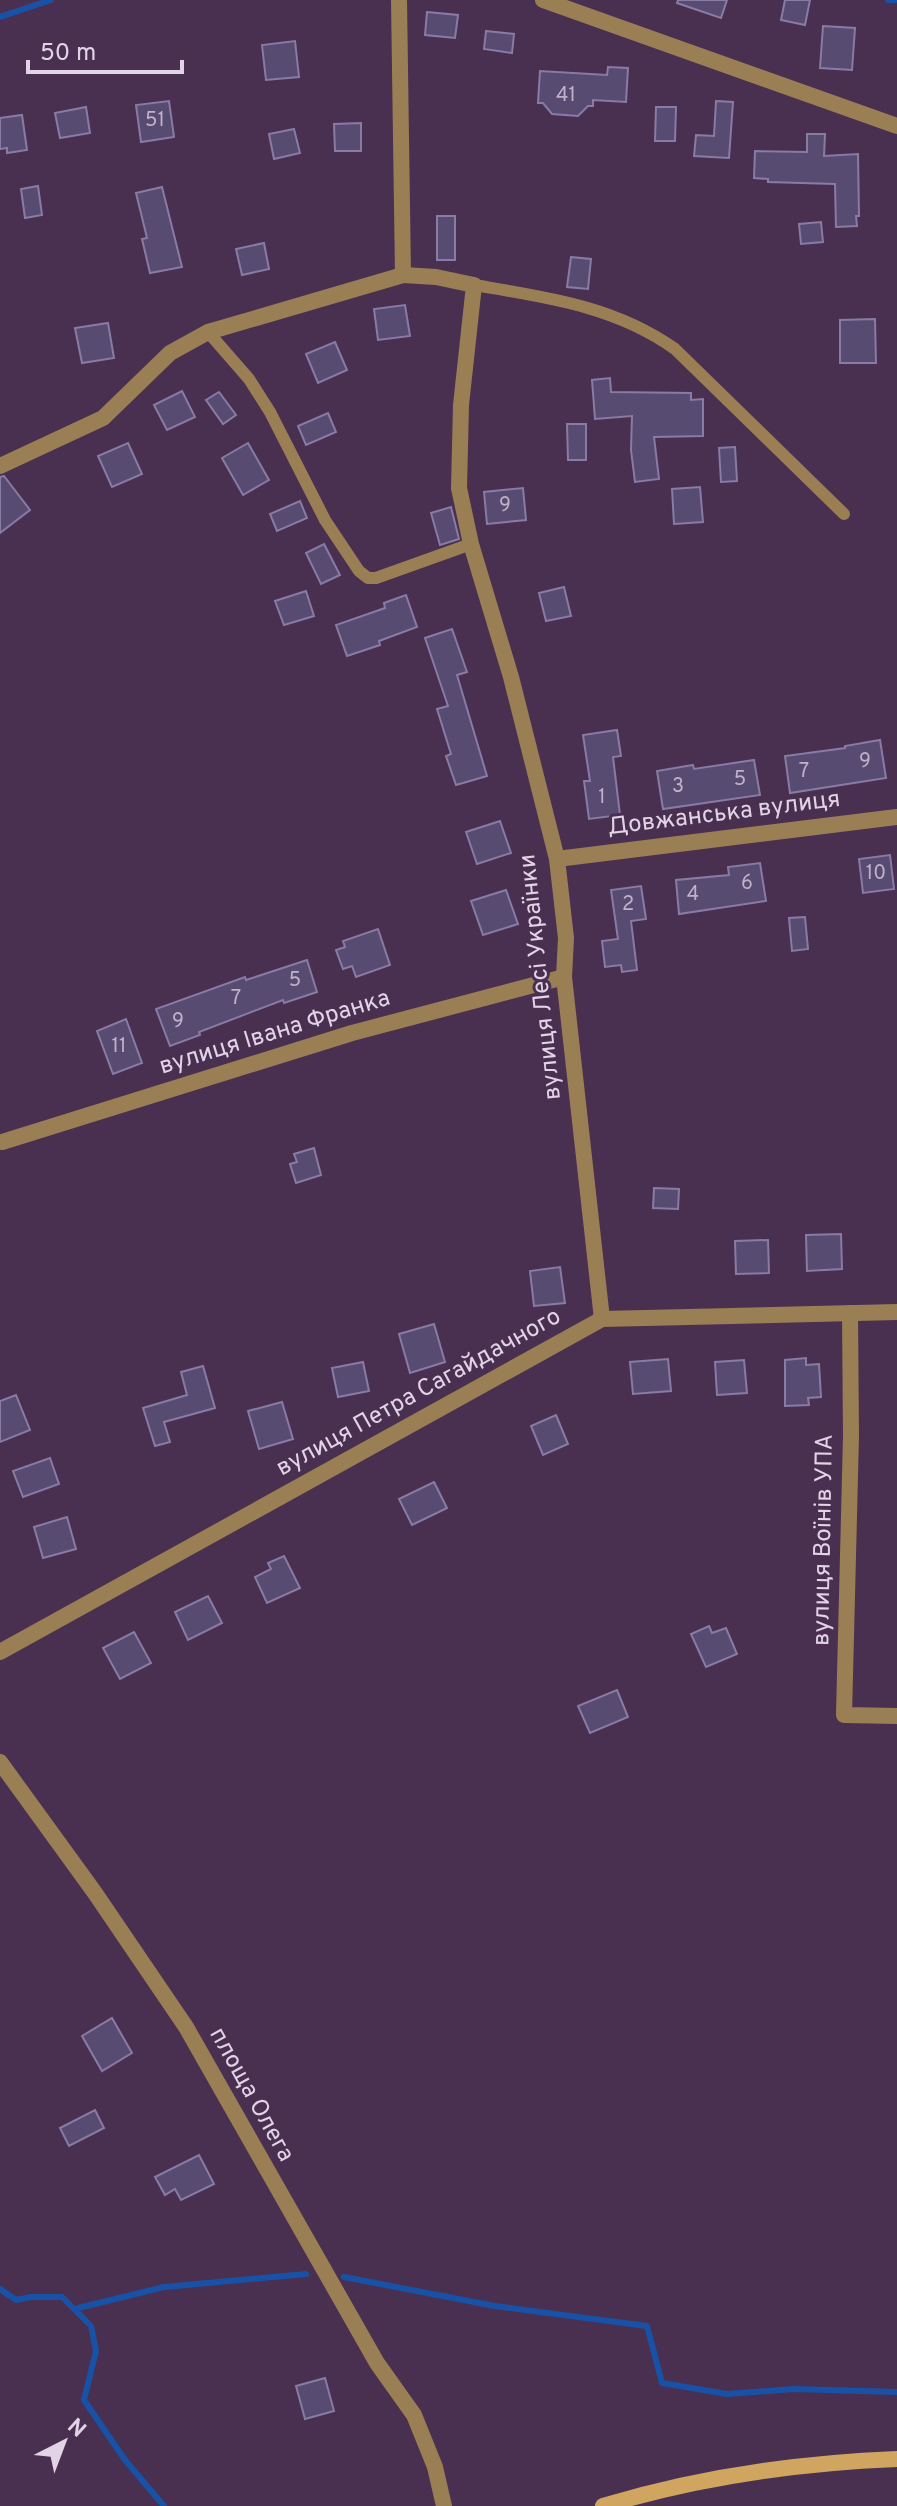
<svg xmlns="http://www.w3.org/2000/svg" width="897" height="2506" font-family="Overpass,sans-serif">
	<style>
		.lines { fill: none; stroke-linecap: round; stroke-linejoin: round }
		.stream { stroke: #1852a6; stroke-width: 6 }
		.building { fill: #574b71; stroke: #887ba4; stroke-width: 2 }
		.service { stroke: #9a7f55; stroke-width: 12 }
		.minor { stroke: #9a7f55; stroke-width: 16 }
		.tertiary { stroke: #9a7f55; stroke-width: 16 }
		.secondary { stroke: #cfa55f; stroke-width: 16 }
		.labels { text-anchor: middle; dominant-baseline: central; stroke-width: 6; stroke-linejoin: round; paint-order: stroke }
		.number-label { font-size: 20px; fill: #c0b1ca }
		.street-label { font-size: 24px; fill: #e3d3e7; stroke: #493050 }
	</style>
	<rect width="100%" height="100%" fill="#493050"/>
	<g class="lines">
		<!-- stream -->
		<g class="stream">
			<polyline points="888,0 895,0"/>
			<polyline points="0,17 51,0"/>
			<polyline points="344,2277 495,2306 647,2326 662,2383 727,2394 794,2389 897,2392"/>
			<polyline points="0,2289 16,2300 31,2297 62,2297 91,2326 96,2351 84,2400 125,2460 164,2506"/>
			<polyline points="74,2309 164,2287 306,2274"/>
		</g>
	</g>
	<!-- building -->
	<g class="building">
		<polygon points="678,0 727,0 721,18 677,3"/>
		<polygon points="785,0 810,0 805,25 781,20"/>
		<polygon points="427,12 458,15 455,38 425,35"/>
		<polygon points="823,26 855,28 852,70 820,68"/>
		<polygon points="486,31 514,34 512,53 484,49"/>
		<polygon points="295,41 299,77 266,80 262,45"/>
		<polygon points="608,67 628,68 626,102 593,100 593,106 588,106 578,116 552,114 543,103 538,103 540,71 607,75"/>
		<polygon points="169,101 174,137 141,142 136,105"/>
		<polygon points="716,101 733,102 729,158 694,156 696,135 714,136"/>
		<polygon points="86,107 90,133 60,138 55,113"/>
		<polygon points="656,107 676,107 675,141 655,141"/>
		<polygon points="22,115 27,150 7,153 7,148 0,149 0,118"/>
		<polygon points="361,123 361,151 335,151 334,124"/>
		<polygon points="294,129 300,153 274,159 269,134"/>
		<polygon points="807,134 825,134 824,156 858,154 859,216 856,216 857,226 836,227 835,184 768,182 768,179 754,178 755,151 807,152"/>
		<polygon points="38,186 42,215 25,218 21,189"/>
		<polygon points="162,187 182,267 150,273 142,239 147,238 136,193"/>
		<rect x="437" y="216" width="18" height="44"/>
		<polygon points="821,222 823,242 801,244 799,224"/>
		<polygon points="264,243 269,269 242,275 236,249"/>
		<polygon points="571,257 591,259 588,289 567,287"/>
		<polygon points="405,305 410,336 378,340 374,309"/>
		<polygon points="875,319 876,363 840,363 840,320"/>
		<polygon points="108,323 114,358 82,363 75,328"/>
		<polygon points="335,342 347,370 318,383 306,354"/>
		<polygon points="610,378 611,392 691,393 691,400 703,399 703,436 654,437 659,479 635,482 631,450 632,416 595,419 592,380"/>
		<polygon points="182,391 195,417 167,430 154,405"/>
		<polygon points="219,392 236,415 223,424 206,400"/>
		<polygon points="328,413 336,432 306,445 298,426"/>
		<polygon points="567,424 586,424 586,460 568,460"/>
		<polygon points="128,443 142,474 112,487 98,456"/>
		<polygon points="248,443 269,480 243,495 222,458"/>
		<polygon points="735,447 737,481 721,482 719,448"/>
		<polygon points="4,476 30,510 0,533 0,477"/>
		<polygon points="700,487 703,522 674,524 672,489"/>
		<polygon points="523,488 526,520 487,524 484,492"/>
		<polygon points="300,501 307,518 277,531 270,514"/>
		<polygon points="451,507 459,539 440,545 431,513"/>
		<polygon points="324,544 340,575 321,584 306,553"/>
		<polygon points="564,587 571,616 546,621 539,593"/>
		<polygon points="306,591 314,616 284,625 275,601"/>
		<polygon points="406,595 417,627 379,641 380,645 347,656 336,625 385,608 384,603"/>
		<polygon points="452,629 467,672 457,675 487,776 456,785 446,756 451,754 437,709 448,706 425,638"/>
		<polygon points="617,730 621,756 613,757 620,815 589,819 584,781 590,781 583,735"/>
		<polygon points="880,740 886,778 790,793 785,756 845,748 845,746"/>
		<polygon points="754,760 760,795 663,809 657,771 693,765 694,769"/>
		<polygon points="500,821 511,853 477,864 466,832"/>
		<polygon points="890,855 894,889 863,893 859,859"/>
		<polygon points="760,863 766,901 679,914 676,880 729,875 728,867"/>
		<polygon points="641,886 646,919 631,921 637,970 622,972 621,965 605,967 602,941 618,939 611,890"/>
		<polygon points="506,890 518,924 483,935 471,901"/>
		<polygon points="805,917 808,949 792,951 789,918"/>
		<polygon points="378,929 390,965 356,977 352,966 343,969 336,950 345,947 343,941"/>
		<polygon points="307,960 317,992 284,1003 283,1000 199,1032 200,1035 170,1046 156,1009 245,977 246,980"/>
		<polygon points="126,1019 142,1063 113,1074 97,1031"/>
		<polygon points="314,1148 321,1175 296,1183 290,1164 297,1162 294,1154"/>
		<polygon points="654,1188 679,1189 678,1209 653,1208"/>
		<polygon points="841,1234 842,1269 807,1271 806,1235"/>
		<polygon points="768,1240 769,1273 736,1274 735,1241"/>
		<polygon points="560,1267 565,1303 534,1306 530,1271"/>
		<polygon points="434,1324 445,1362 410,1373 399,1334"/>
		<polygon points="806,1358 806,1365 819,1364 821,1397 808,1398 809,1405 785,1406 785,1360"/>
		<polygon points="668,1359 671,1391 633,1394 630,1362"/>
		<polygon points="744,1360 747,1393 717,1395 715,1362"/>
		<polygon points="363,1362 369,1391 338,1397 332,1368"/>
		<polygon points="203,1366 215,1408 164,1422 170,1442 155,1446 143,1408 187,1395 181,1372"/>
		<polygon points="16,1395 30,1430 0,1442 0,1401"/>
		<polygon points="282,1402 293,1439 259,1449 248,1411"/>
		<polygon points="556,1415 568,1444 543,1455 531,1426"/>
		<polygon points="50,1458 59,1484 23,1497 13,1471"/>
		<polygon points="434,1482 447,1508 412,1525 399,1499"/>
		<polygon points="67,1517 76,1549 43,1558 34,1527"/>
		<polygon points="284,1556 300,1588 267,1603 255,1577 271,1569 268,1563"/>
		<polygon points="208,1596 222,1623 188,1640 175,1612"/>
		<polygon points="709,1626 712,1633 726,1628 737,1654 706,1667 691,1634"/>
		<polygon points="134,1632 151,1663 120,1679 103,1648"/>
		<polygon points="617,1690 628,1717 590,1733 578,1706"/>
		<polygon points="112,2018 132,2053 102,2071 82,2036"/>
		<polygon points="95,2110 104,2128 69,2146 60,2128"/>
		<polygon points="199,2155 214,2184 181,2200 175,2189 165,2195 155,2177"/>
		<polygon points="325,2378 334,2411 305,2419 296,2386"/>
	</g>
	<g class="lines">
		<!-- service -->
		<g class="service">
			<path d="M474,285C545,297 615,306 675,349L844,514"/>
			<polyline points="208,332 249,379 270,412 325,520 359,571 368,578 376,578 471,544"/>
		</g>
		<!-- minor -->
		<g class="minor">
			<polyline points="403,275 436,277 474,285 461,405 459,488 471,544 511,677 557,859 566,938 564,977 602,1319"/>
			<polyline points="0,466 103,418 170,353 208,332 403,275 399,0"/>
			<polyline points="557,859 897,817"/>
			<polyline points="2,1142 352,1033 564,977"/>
			<polyline points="850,1313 851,1436 844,1715 897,1716"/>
			<polyline points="0,1652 602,1319 897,1312"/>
			<polyline points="0,1762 95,1893 186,2027 377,2363 414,2415 435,2467 444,2506"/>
		</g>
		<!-- tertiary -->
		<polyline class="tertiary" points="543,0 897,126"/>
		<!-- secondary -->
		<path class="secondary" d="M603,2506C699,2477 797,2463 897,2459"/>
	</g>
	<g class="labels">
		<!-- number labels -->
		<g class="number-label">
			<text x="566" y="96">41</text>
			<text x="155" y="121">51</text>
			<text x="505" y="506">9</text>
			<text x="865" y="762">9</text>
			<text x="804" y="772">7</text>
			<text x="740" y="780">5</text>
			<text x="678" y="787">3</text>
			<text x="602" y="798">1</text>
			<text x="876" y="874">10</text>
			<text x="747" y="884">6</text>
			<text x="693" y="895">4</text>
			<text x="628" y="905">2</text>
			<text x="295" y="981">5</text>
			<text x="236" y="999">7</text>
			<text x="178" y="1022">9</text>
			<text x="119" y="1047">11</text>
		</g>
		<!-- street labels -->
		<g class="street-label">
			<text transform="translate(724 814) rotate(-7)">Довжанська вулиця</text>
			<text transform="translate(541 977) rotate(-96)">вулиця Лесі Українки</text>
			<text transform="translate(275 1033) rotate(-17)">вулиця Івана Франка</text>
			<text transform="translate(419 1393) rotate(-29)">вулиця Петра Сагайдачного</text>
			<text transform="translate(824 1540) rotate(-89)">вулиця Воїнів УПА</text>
			<text transform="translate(251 2095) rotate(61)">площа Олега</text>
		</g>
	</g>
	<!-- north arrow -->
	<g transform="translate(64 2442) rotate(42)" stroke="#493050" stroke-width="6" paint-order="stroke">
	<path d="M0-6L14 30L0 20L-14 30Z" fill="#e3d3e7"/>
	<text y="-12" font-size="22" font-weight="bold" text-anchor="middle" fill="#e3d3e7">N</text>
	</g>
	<!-- scale -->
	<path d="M28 60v12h154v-12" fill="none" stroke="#e3d3e7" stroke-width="4"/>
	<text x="40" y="60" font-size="24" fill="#e3d3e7" stroke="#493050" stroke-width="6" paint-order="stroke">50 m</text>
</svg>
